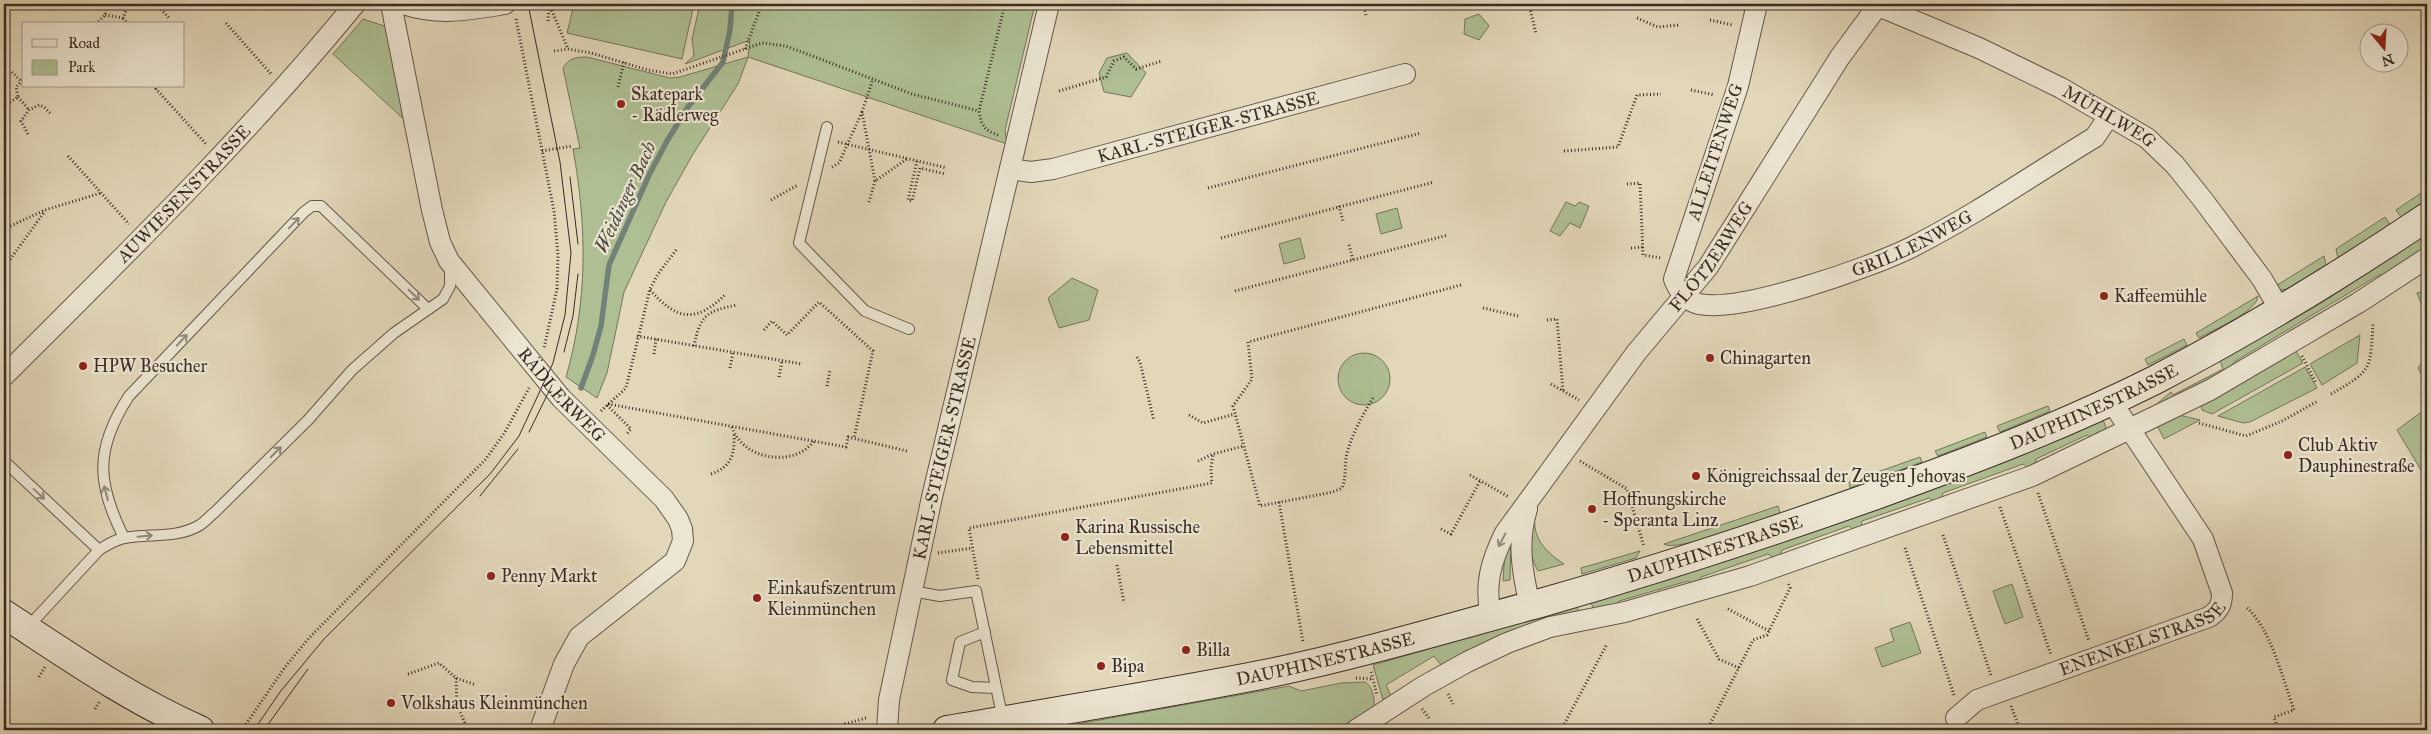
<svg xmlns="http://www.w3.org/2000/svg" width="2431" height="734" font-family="'IM FELL Great Primer',serif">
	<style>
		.green { fill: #aebf93; stroke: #74765c }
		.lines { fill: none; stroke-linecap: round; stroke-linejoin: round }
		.stream { stroke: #718278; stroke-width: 5.5 }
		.lane-casing { stroke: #645849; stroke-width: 12 }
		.street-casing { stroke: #645849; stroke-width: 22 }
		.secondary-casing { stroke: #3a2d24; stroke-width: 30 }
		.path { stroke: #3a2d24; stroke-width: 3; stroke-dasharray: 1 2.5; stroke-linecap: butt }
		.lane { stroke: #ece5d2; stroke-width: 10 }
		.street { stroke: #ece5d2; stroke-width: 20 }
		.secondary { stroke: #ece5d2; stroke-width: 28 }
		.tram { stroke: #3a2d24; stroke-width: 1 }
		.oneway { stroke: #93897b }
		.poi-dot { fill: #8f2418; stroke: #ece5d2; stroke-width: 2 }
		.labels { text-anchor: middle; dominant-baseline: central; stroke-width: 4.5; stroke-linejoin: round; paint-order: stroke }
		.poi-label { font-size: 18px; fill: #3a2d24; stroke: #ece5d2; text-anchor: start }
		.street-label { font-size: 18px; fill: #3a2d24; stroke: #ece5d2 }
		.water-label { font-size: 19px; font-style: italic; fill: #4c4940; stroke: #ece5d2 }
	</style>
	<rect width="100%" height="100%" fill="#e2d7b9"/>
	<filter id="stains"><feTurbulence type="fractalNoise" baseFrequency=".004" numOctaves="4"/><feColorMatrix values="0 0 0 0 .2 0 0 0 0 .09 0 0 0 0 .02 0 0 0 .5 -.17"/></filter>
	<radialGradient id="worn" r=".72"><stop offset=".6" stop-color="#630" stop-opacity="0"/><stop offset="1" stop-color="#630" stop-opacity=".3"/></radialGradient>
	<!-- green -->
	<g class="green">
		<polygon points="574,4 694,4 682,59 567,33"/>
		<path d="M700,4H1035L1005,130L1007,144L748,57L738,84L693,154L666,202L624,292L607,373L597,398L566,377C588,301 587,226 573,149L580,148L563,68C569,58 576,57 587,57L670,78L680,77L748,57L750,40L685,64L694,56L692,39Z"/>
		<polygon points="1479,14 1489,26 1479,40 1464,34 1465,19"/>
		<polygon points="363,19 387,27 409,124 333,54"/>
		<polygon points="1127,53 1146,73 1131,97 1104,92 1099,73 1107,58"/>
		<polygon points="2427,189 2427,199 2401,217 2396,210"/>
		<polygon points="1566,202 1575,206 1579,202 1589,206 1580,228 1570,223 1560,236 1550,231"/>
		<polygon points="1397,208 1402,228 1381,234 1376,214"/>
		<polygon points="2385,217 2390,225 2338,258 2336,249"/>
		<polygon points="2427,234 2427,249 2389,275 2379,275 2234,362 2231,370 2152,408 2171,392 2173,395 2223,369 2220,361 2323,302"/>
		<polygon points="1300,238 1305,258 1284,264 1279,244"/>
		<polygon points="2324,256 2326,265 2287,289 2280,290 2274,287"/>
		<polygon points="1072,278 1098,290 1089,320 1059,328 1048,298"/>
		<polygon points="2427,290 2427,318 2417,293"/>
		<path d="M2258,296C2256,313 2214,329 2199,338L2196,333Z"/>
		<polygon points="2360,335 2357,363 2322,385 2310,364"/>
		<polygon points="2184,339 2187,345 2148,365 2145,359"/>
		<polygon points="2296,351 2303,363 2212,414 2202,410 2201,404"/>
		<circle cx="1364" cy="379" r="26"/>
		<polygon points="2427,356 2427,385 2418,368"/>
		<polygon points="2305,367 2317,388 2250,422 2243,423 2218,416"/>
		<polygon points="2048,406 2050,411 2000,432 1997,426"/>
		<polygon points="2427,408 2427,480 2397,430"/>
		<polygon points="2179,415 2200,420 2164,439 2157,425"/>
		<path d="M2103,420L2106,427L2104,431L2092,438L2087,435L2036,459L2035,466L2028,468L2023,464L1943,493L1941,500L1934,502L1929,498L1862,521L1861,528L1854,530L1849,526L1782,550L1780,556L1774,558L1768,554L1701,577L1699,583L1693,585L1688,581L1619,601L1617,606L1594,611L1591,602C1765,550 1936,492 2103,420Z"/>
		<polygon points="1985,432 1987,437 1938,456 1935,451"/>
		<polygon points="1920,457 1922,462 1850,488 1849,482"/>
		<path d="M1778,506L1780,513C1763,519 1675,553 1664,544Z"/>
		<path d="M1537,507C1529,533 1542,550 1564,564L1538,571C1527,552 1527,526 1537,507Z"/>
		<polygon points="1511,536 1510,580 1503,581 1505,549"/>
		<polygon points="1640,551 1636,558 1582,574 1581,568"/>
		<polygon points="2012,584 2023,617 2005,624 1993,591"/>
		<polygon points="1577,606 1579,613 1441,665 1434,656 1386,685 1391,696 1383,700 1373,665"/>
		<polygon points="1910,622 1921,653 1882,667 1875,648 1894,641 1890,629"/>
		<path d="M1365,682C1372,686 1375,698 1374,706L1337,730H1044L1289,686L1301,691L1341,683Z"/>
	</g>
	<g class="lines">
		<!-- stream -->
		<polyline class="stream" points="581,388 593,355 601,326 609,265 650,173 667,141 688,107 723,62 730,30 732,4"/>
		<defs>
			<g id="lane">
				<polyline points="827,127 799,243 865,311 909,329"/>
				<polyline points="4,461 99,550"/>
				<path d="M124,538C97,483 94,450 129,396L304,212L312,206H321L428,309"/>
				<polyline points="912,591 940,596 976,591 1003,720"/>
				<path d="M27,628L99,550C107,545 114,540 124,538C149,533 177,539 200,525C206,521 210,516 215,512L308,420L352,370L394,333L443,299L450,286V267"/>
				<polyline points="985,632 960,642 952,680 972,687 996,688"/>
			</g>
			<g id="street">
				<path id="s1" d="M391,4L432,210L440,242L449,261L561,398L664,499L678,519L682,529L683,541L675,561L579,637L564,664L540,730"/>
				<path d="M403,4C440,16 468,10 505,4"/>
				<path id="s2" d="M1757,4L1738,86L1674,279C1678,290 1686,301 1699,304C1741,313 1869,268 1910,248C1974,216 2034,174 2095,137L2109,116"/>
				<path id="s3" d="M1874,4L1979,48L2061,88L2147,138L2175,165L2203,200L2262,279L2280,310"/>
				<path id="s4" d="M1010,169L1031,172L1053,169L1405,74"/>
				<path id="s5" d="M4,376C124,256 247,136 355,4"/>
				<path d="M1527,509C1517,541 1522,573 1530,605"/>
				<path id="s6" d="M1491,616C1484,585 1491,561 1505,533L1636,353L1708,267L1840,57L1879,4"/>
				<path id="s7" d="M1956,718L1977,700L2209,617C2219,610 2222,605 2222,593L2203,539L2111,401"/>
				<path id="s8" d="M887,730L889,700L932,497L1049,4"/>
				<polyline points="1356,730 1424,686 1467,662 1507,643 1550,627 1625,612 1750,576 2032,476 2210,390 2358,303 2427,258"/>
			</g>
			<g id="secondary">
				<path d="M4,614C67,655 131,700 200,730"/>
				<path id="s9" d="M947,730C1056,711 1166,694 1275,672C1365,653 1455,626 1544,602C1656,570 1766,534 1876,495C1971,461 2065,425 2155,380C2249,331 2339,276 2427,217"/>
			</g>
		</defs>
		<!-- lane casing -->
		<use href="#lane" class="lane-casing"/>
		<!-- street casing -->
		<use href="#street" class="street-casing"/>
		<!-- secondary casing -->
		<use href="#secondary" class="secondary-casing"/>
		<!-- path -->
		<g class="path">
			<polyline points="156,4 169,18"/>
			<polyline points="549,4 568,49"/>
			<polyline points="1363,4 1366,15"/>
			<polyline points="1529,4 1536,34"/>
			<polyline points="4,7 18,7"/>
			<polyline points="127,8 132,4"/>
			<polyline points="105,15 123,18 127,8 113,4"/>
			<polyline points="123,18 128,24"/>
			<polyline points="1637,18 1658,27 1679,25"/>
			<polyline points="516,19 554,211 558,255 557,289 544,348"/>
			<polyline points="1710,20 1733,25"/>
			<polyline points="548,21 549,6"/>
			<polyline points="226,23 271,74"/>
			<polyline points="96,24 105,15 107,4"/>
			<polyline points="745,49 762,4"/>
			<polyline points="554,51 568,49 591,53 648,70 672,74 762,43 786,46 912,94 979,111"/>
			<polyline points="12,72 21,81"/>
			<polyline points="159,86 156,89 206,144"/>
			<polyline points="618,87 624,62"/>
			<polyline points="1691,90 1715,95"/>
			<polyline points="1059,91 1106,77 1114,61 1124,57 1136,69 1162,61"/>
			<polyline points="18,97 29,110"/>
			<polyline points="4,106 18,97 16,87 24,79"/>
			<polyline points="862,112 873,79"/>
			<polyline points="28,134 21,121 29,110 39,105 44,107 51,114"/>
			<path d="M998,135C985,131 981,125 979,111L1005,4"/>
			<polyline points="838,142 947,168"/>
			<polyline points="542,151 572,146"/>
			<polyline points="1564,151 1618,147 1637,95 1661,94"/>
			<polyline points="68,156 129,224"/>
			<polyline points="917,161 908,200 912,201 920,168 945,174"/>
			<polyline points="832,167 839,163 862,112 875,181 907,159"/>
			<polyline points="1627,184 1640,183 1643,255 1661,258"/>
			<polyline points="1208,188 1421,133"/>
			<polyline points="771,200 798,185"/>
			<polyline points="869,202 875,181"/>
			<polyline points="1339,206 1343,221"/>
			<polyline points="4,229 45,210 101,193"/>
			<polyline points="1221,238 1434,182"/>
			<polyline points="1349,245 1353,260"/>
			<polyline points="1631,248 1643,247"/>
			<polyline points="4,268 45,211"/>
			<path d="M650,290C677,320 695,324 726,294"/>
			<polyline points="1235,291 1448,235"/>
			<polyline points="1483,308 1518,316"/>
			<polyline points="1547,320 1557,319 1563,391"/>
			<polyline points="764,330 772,321 787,335 819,302 873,351 854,438"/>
			<polyline points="637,336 802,364"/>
			<path d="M694,346C700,315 707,311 737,305"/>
			<polyline points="654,354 656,339"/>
			<polyline points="2302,356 2316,383"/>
			<polyline points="1137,357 1140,362 1154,421"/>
			<polyline points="730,368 733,352"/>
			<polyline points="779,377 782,361"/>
			<polyline points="1551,384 1579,400"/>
			<polyline points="827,386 830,370"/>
			<path d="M2331,394C2373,370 2370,370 2373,323"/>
			<path d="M1373,398C1362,416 1353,432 1347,453C1344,465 1347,476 1342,488L1333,492L1260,506L1233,406L1252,379L1248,342L1461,285"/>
			<polyline points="608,404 846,447 848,437 907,451"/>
			<polyline points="607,405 631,429 626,435"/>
			<polyline points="601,411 626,388 650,289 658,274 677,249"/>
			<polyline points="1189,415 1203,423 1235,414"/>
			<polyline points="2199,423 2246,436 2282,421 2318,401"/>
			<path d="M732,427C742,459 793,469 814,441"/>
			<polyline points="1198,461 1213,454 1244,446"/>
			<polyline points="1580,461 1627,489 1644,547"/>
			<path d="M711,474C731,467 735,455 734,434"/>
			<polyline points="1470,475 1509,497"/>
			<polyline points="2038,493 2089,641"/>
			<polyline points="1279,502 1303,642"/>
			<polyline points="2000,507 2051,655"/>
			<polyline points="1441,529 1451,534 1480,481"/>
			<polyline points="1943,535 1991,675"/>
			<polyline points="1905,548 1954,695"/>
			<polyline points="938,553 972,548"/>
			<polyline points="1117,565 1124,603"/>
			<polyline points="978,579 969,528 1212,483 1211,468 1213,454"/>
			<path d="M2247,608C2271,629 2283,680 2294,710L2274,717L2278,730"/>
			<polyline points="1728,609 1769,631"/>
			<polyline points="1697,619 1719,659 1739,668"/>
			<polyline points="1371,672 1377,695"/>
			<polyline points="408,674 439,663 456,678 476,685"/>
			<polyline points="39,677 45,667"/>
			<polyline points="456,678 457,705 468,730"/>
			<polyline points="1356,678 1373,679"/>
			<polyline points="1448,694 1453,704"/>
			<polyline points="2011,706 2020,730"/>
			<polyline points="95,709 100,701"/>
			<polyline points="1422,709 1429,718"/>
			<polyline points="242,730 285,667 309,638 486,459 505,432 529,388"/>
			<polyline points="841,730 845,724 866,718"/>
			<polyline points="1561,730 1607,644"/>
			<polyline points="1707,730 1753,640 1767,635 1790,588 1788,583"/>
		</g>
		<!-- lane -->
		<use href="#lane" class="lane"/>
		<!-- street -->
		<use href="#street" class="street"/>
		<!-- secondary -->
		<use href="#secondary" class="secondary"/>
		<!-- tram -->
		<g class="tram">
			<polyline points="570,177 578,244"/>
			<polyline points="564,352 573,316 578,274"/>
			<polyline points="529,432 552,385"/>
			<polyline points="480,496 518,449"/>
			<polyline points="254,730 280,692 324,639 490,474 519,436 553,363 565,315 571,253 560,162 528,4"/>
			<polyline points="264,730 308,669"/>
		</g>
	</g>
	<!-- one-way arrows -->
	<defs><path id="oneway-shaft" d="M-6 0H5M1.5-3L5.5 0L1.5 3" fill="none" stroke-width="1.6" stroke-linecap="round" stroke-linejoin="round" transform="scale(1.25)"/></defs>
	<g class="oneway">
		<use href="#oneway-shaft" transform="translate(294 223) rotate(-46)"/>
		<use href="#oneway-shaft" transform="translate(414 295) rotate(44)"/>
		<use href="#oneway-shaft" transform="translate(182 340) rotate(-47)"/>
		<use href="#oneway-shaft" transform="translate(276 452) rotate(-45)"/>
		<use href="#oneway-shaft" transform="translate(106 493) rotate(-105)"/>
		<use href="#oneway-shaft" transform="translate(39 494) rotate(43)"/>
		<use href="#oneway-shaft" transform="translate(145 536) rotate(-5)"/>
		<use href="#oneway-shaft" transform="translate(1502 540) rotate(118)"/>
	</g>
	<!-- markers -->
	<g class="poi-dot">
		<circle cx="621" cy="104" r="5"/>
		<circle cx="2104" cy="296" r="5"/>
		<circle cx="1710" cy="358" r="5"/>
		<circle cx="83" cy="366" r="5"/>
		<circle cx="2288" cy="455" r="5"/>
		<circle cx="1696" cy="476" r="5"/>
		<circle cx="1592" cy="509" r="5"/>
		<circle cx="1065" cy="537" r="5"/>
		<circle cx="491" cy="576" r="5"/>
		<circle cx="757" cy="598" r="5"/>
		<circle cx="1186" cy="650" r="5"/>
		<circle cx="1101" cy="666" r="5"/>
		<circle cx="391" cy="703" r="5"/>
	</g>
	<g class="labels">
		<!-- poi labels -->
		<g class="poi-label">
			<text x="631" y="94">Skatepark<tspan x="631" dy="21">- Rädlerweg</tspan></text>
			<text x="2114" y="296">Kaffeemühle</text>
			<text x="1720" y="358">Chinagarten</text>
			<text x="93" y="366">HPW Besucher</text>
			<text x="2298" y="445">Club Aktiv<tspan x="2298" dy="21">Dauphinestraße</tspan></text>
			<text x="1706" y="476">Königreichssaal der Zeugen Jehovas</text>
			<text x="1602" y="499">Hoffnungskirche<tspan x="1602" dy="21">- Speranta Linz</tspan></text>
			<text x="1075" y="527">Karina Russische<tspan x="1075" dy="21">Lebensmittel</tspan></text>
			<text x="501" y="576">Penny Markt</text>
			<text x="767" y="588">Einkaufszentrum<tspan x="767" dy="21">Kleinmünchen</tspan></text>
			<text x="1196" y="650">Billa</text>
			<text x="1111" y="666">Bipa</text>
			<text x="401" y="703">Volkshaus Kleinmünchen</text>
		</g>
		<!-- street labels -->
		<g class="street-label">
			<text stroke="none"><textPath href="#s3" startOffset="261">MÜHLWEG</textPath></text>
			<text stroke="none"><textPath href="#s4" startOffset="204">KARL-STEIGER-STRASSE</textPath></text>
			<text transform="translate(1715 152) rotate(-72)">ALLEITENWEG</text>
			<text stroke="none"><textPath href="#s5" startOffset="256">AUWIESENSTRASSE</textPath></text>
			<text stroke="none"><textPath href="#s2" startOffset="548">GRILLENWEG</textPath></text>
			<text stroke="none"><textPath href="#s6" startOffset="431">FLÖTZERWEG</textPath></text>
			<text stroke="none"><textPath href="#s1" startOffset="439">RÄDLERWEG</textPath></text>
			<text stroke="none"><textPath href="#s9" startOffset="1195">DAUPHINESTRASSE</textPath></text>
			<text stroke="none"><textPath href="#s8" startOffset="288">KARL-STEIGER-STRASSE</textPath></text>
			<text stroke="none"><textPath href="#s9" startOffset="790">DAUPHINESTRASSE</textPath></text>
			<text stroke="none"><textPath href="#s7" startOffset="204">ENENKELSTRASSE</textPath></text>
			<text stroke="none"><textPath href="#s9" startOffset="385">DAUPHINESTRASSE</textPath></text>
		</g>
		<!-- water labels -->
		<g class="water-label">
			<text transform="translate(625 197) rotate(-65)">Weidinger Bach</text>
		</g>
	</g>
	<!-- margin -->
	<rect width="2431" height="734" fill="none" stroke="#e2d7b9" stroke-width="20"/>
	<rect x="5" y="5" width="2421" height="724" fill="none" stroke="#3a2d24" stroke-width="2.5"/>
	<rect x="10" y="10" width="2411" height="714" fill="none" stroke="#3a2d24"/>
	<!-- legend -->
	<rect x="22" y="22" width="162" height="65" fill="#ece5d2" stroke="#a59b8c"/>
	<rect x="32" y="39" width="25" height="8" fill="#ece5d2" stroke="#a59b8c"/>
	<text x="68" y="48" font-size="15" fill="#3a2d24">Road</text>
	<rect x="32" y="60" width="25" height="15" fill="#aebf93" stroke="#a59b8c"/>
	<text x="68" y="72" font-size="15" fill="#3a2d24">Park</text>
	<!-- north arrow -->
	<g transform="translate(2384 48) rotate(162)"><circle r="24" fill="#ece5d2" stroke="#a59b8c"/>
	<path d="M0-4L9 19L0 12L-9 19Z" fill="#8f2418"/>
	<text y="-8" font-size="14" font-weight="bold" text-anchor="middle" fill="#3a2d24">N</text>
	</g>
	<rect width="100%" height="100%" filter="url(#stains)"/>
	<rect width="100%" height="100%" fill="url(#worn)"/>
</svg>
